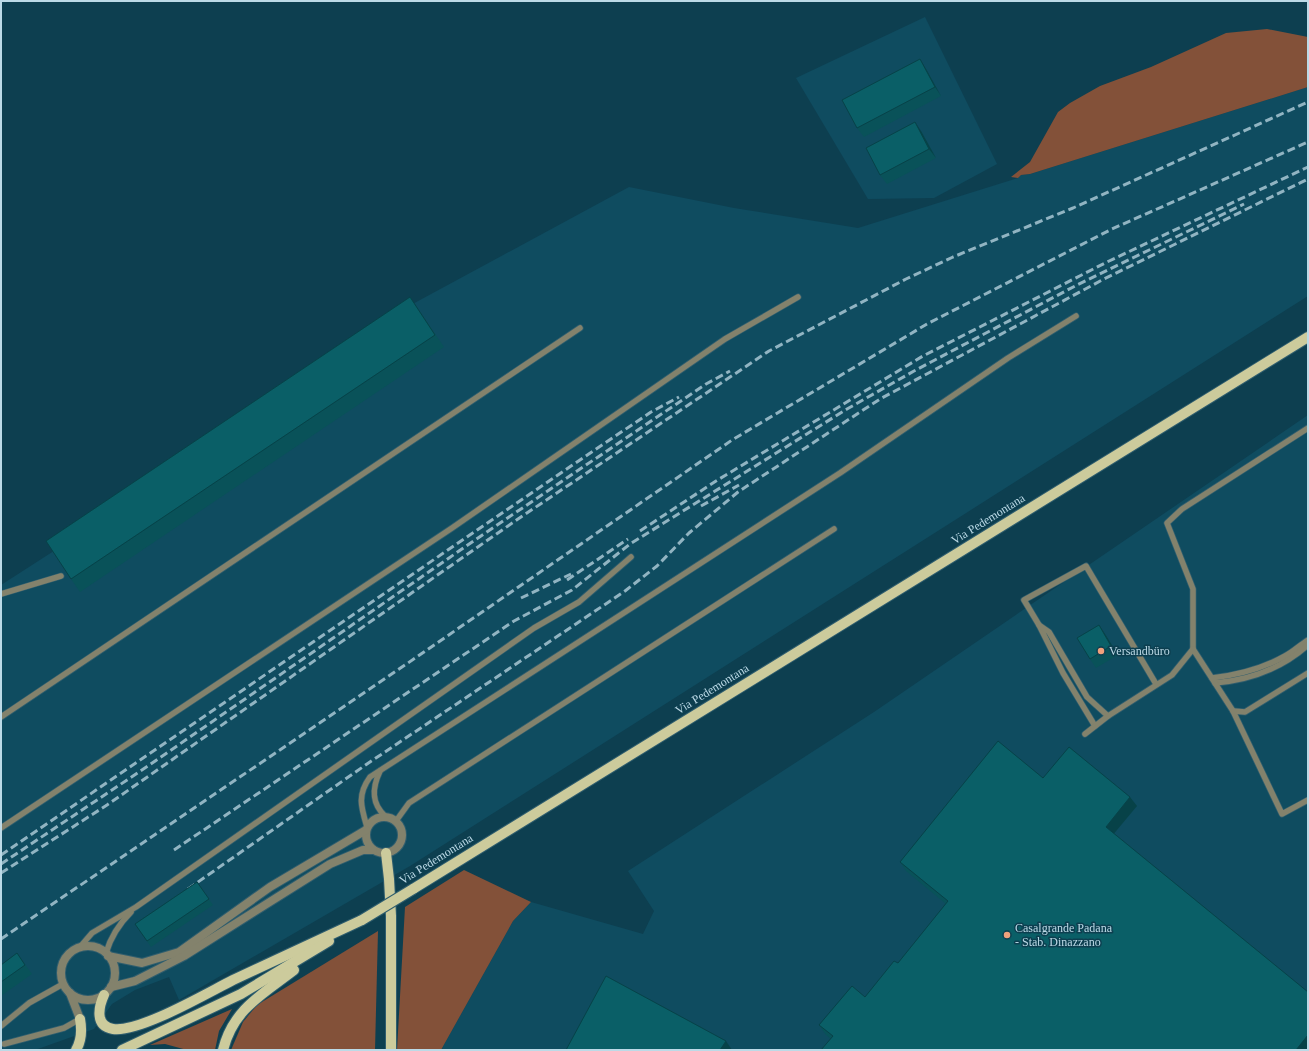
<svg xmlns="http://www.w3.org/2000/svg" width="1309" height="1051" font-family="'Times New Roman',serif">
	<style>
		.built { fill: #0f4c60 }
		.green { fill: #835139 }
		.lines { fill: none; stroke-linecap: round; stroke-linejoin: round }
		.service-casing { stroke: #305e6e; stroke-width: 7 }
		.minor-casing { stroke: #305e6e; stroke-width: 10 }
		.primary-casing { stroke: #305e6e; stroke-width: 12 }
		.service { stroke: #83826c; stroke-width: 5.5 }
		.minor { stroke: #83826c; stroke-width: 8 }
		.primary { stroke: #cccb9c; stroke-width: 10 }
		.rail { stroke: #91b4c2; stroke-width: 3; stroke-dasharray: 8 4; stroke-linecap: butt }
		.primary-bridge-casing { stroke: #305e6e; stroke-width: 12; stroke-linecap: butt }
		.primary-bridge { stroke: #cccb9c; stroke-width: 10 }
		.wall { fill: #095259 }
		.shaded-wall { fill: #074248 }
		.building { fill: #0a5f67; stroke: #074248 }
		.poi-dot { fill: #f1a17c; stroke: #0d3f50; stroke-width: 1.5 }
		.labels { text-anchor: middle; dominant-baseline: central; stroke-width: 3; stroke-linejoin: round; paint-order: stroke }
		.street-label { font-size: 12px; fill: #bcdae7; stroke: #0d3f50 }
		.poi-label { font-size: 12px; fill: #bcdae7; stroke: #0d3f50; text-anchor: start }
	</style>
	<rect width="100%" height="100%" fill="#0d3f50"/>
	<!-- built -->
	<g class="built">
		<polygon points="925,17 997,164 934,198 868,199 796,78"/>
		<polygon points="1308,87 1308,296 410,866 179,1000 169,977 135,990 112,1004 94,1029 35,1050 1,1050 1,585 116,511 396,313 629,187 734,208 858,228 1018,178 1021,175 1030,174"/>
		<polygon points="1308,415 1308,1050 441,1050 513,921 531,902 643,934 654,911 628,871 874,712"/>
	</g>
	<!-- green -->
	<g class="green">
		<polygon points="1267,29 1308,37 1308,87 1030,174 1021,175 1018,178 1011,177 1030,162 1058,112 1070,103 1100,86 1151,67 1226,33"/>
		<polygon points="464,870 531,902 513,921 441,1050 397,1050 405,907"/>
		<polygon points="378,931 375,1050 231,1050 243,1022 257,1005"/>
		<polygon points="232,1009 219,1031 215,1050 187,1050 165,1044 150,1045"/>
	</g>
	<g class="lines">
		<defs>
			<g id="service">
				<polyline points="1,594 61,576"/>
				<polyline points="1039,625 1063,673 1095,726"/>
				<polyline points="1193,649 1193,589 1167,523 1182,509 1308,428"/>
				<path d="M1212,678C1238,675 1262,669 1285,656C1293,652 1300,645 1308,640"/>
				<path d="M1215,683C1251,680 1281,669 1308,645"/>
				<polyline points="1233,711 1245,712 1308,673"/>
				<polyline points="1108,716 1087,697 1049,632 1039,625 1024,600 1086,566 1156,684"/>
				<polyline points="1,717 580,328"/>
				<polyline points="1085,734 1108,716 1172,675 1193,649 1233,711 1282,814 1308,800"/>
				<path d="M380,771C372,788 371,803 385,816"/>
				<polyline points="396,821 409,803 834,529"/>
				<path d="M367,827C361,807 357,795 370,777L840,473L1008,358L1076,316"/>
				<polyline points="1,828 452,528 725,339 798,297"/>
				<polyline points="80,947 92,933 136,907 534,628 579,602 631,557"/>
				<path d="M106,953C111,936 119,924 131,912"/>
				<polyline points="1,1026 29,1003 63,984"/>
				<polyline points="4,1044 64,1028 80,1019"/>
			</g>
			<g id="minor">
				<circle cx="384" cy="835" r="18"/>
				<circle cx="88" cy="973" r="27"/>
				<polyline points="108,956 142,963 179,952 270,887 366,830"/>
				<polyline points="111,987 135,981 184,956 330,864 363,850 373,850"/>
				<polyline points="70,993 80,1019"/>
			</g>
			<g id="primary">
				<polyline points="386,853 389,879 391,916 391,1050"/>
				<polyline points="413,889 1308,337"/>
				<path d="M104,995C99,1006 94,1026 113,1029C139,1033 207,993 233,980C276,960 319,940 362,920"/>
				<path d="M76,1050C82,1040 82,1030 80,1019"/>
				<polyline points="122,1050 241,994 329,941"/>
				<path d="M223,1050C233,1009 263,994 294,970"/>
			</g>
		</defs>
		<!-- service casing -->
		<use href="#service" class="service-casing"/>
		<!-- minor casing -->
		<use href="#minor" class="minor-casing"/>
		<!-- primary casing -->
		<use href="#primary" class="primary-casing"/>
		<!-- service -->
		<use href="#service" class="service"/>
		<!-- minor -->
		<use href="#minor" class="minor"/>
		<!-- primary -->
		<use href="#primary" class="primary"/>
		<!-- rail -->
		<g class="rail">
			<polyline points="701,506 739,485"/>
			<polyline points="640,531 716,481 923,356 1107,262 1308,167"/>
			<polyline points="567,580 628,539"/>
			<polyline points="521,598 571,574"/>
			<polyline points="174,850 514,621 572,590 630,544 847,409 914,371 1077,285 1244,204"/>
			<polyline points="1,855 571,466 651,412 679,397"/>
			<polyline points="1,864 148,766 475,540 706,384 730,371"/>
			<polyline points="1,873 107,805 518,519 769,351 906,279 953,257 1073,208 1308,102"/>
			<polyline points="188,889 367,764 625,591 657,566 689,533 738,492 880,399 1104,279 1308,179"/>
			<polyline points="1,939 408,663 732,440 927,324 1112,229 1308,142"/>
		</g>
		<defs>
			<polyline id="primary-bridge" points="362,920 413,889"/>
		</defs>
		<!-- primary-bridge casing -->
		<use href="#primary-bridge" class="primary-bridge-casing"/>
		<!-- primary-bridge -->
		<use href="#primary-bridge" class="primary-bridge"/>
	</g>
	<!-- wall -->
	<g class="wall">
		<polygon points="926,69 941,96 864,137 857,128"/>
		<polygon points="921,131 936,158 887,184 880,175"/>
		<polygon points="410,297 444,347 80,592 71,579"/>
		<polygon points="1099,625 1105,634 1118,655 1096,668 1090,659"/>
		<polygon points="1043,778 1137,806 831,1039 826,1035 819,1025 865,997 898,963 946,904 906,871 900,862"/>
		<polygon points="197,882 213,905 151,947 135,924"/>
		<polygon points="17,953 32,974 1,996 1,965"/>
	</g>
	<!-- shaded-wall -->
	<g class="shaded-wall">
		<polygon points="920,59 926,69 941,96 935,87"/>
		<polygon points="915,122 921,131 936,158 929,149"/>
		<polygon points="1099,625 1105,634 1118,655 1111,646"/>
		<polygon points="1130,797 1137,806 1112,836 1106,827"/>
		<polygon points="1308,1035 1308,1050 1296,1050"/>
		<polygon points="726,1041 732,1050 720,1050"/>
	</g>
	<!-- building -->
	<g class="building">
		<polygon points="920,59 935,87 857,128 842,100"/>
		<polygon points="915,122 929,149 880,175 866,148"/>
		<polygon points="410,297 435,335 71,579 46,541"/>
		<polygon points="1099,625 1111,646 1090,659 1077,638"/>
		<polygon points="998,741 1043,778 1069,747 1130,797 1106,827 1308,992 1308,1035 1296,1050 821,1050 833,1036 819,1025 852,986 865,997 894,961 898,963 948,901 900,862"/>
		<polygon points="197,882 209,899 147,941 135,924"/>
		<polygon points="17,953 25,965 1,982 1,965"/>
		<polygon points="606,976 726,1041 720,1050 566,1050"/>
	</g>
	<!-- markers -->
	<g class="poi-dot">
		<circle cx="1101" cy="651" r="4"/>
		<circle cx="1007" cy="935" r="4"/>
	</g>
	<g class="labels">
		<!-- street labels -->
		<g class="street-label">
			<text transform="translate(988 519) rotate(-32)">Via Pedemontana</text>
			<text transform="translate(712 689) rotate(-32)">Via Pedemontana</text>
			<text transform="translate(436 859) rotate(-32)">Via Pedemontana</text>
		</g>
		<!-- poi labels -->
		<g class="poi-label">
			<text x="1109" y="651">Versandbüro</text>
			<text x="1015" y="928">Casalgrande Padana<tspan x="1015" dy="14">- Stab. Dinazzano</tspan></text>
		</g>
	</g>
	<!-- border -->
	<rect width="1309" height="1051" fill="none" stroke="#bcdae7" stroke-width="4"/>
</svg>
